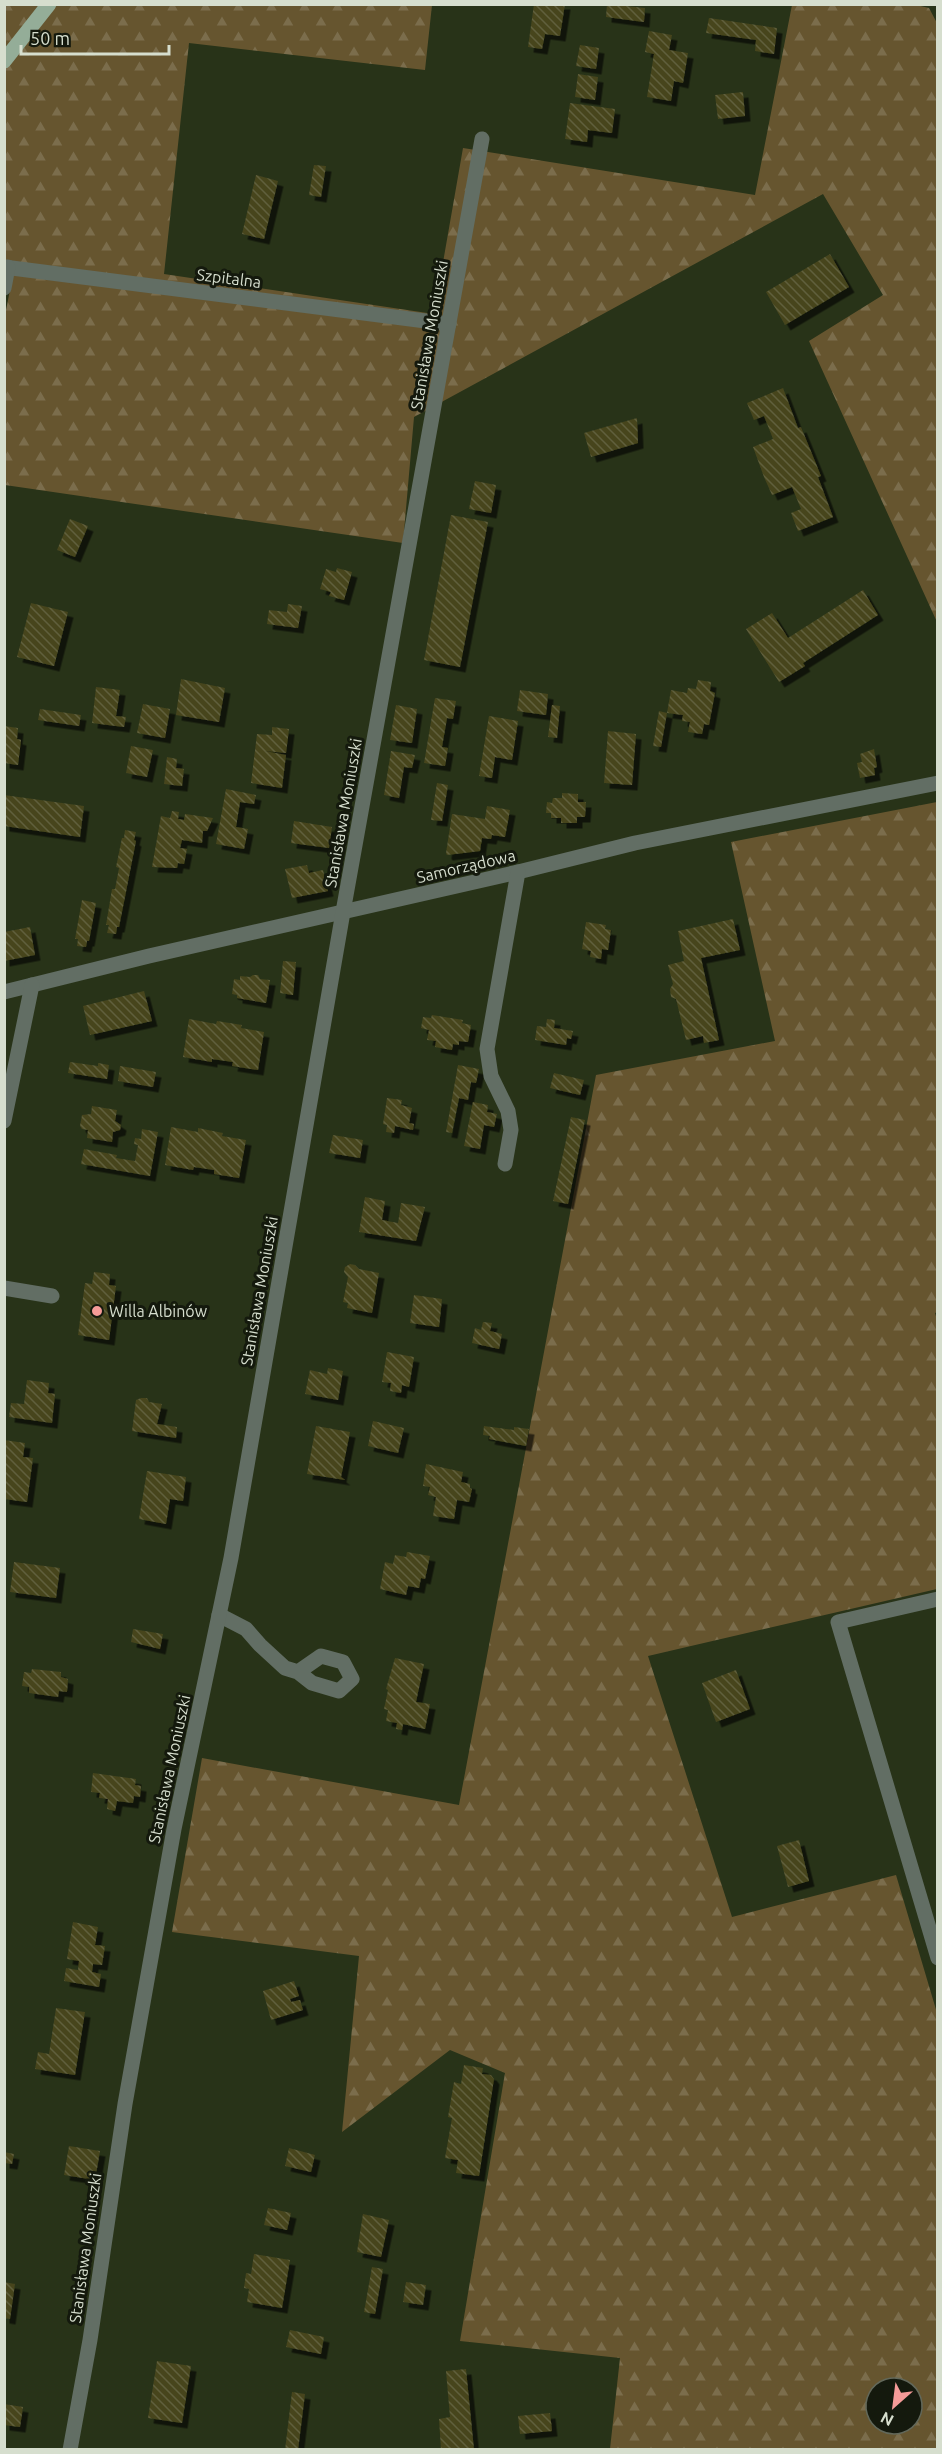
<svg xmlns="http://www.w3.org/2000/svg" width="942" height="2454" font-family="Ubuntu,sans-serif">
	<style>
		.forest { fill: url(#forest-firs); fill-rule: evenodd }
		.building { fill: url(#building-back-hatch); filter: url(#shadow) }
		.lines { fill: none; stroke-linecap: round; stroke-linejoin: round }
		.minor { stroke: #626e64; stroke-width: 15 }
		.major { stroke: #94ad98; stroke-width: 15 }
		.poi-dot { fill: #f59b98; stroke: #14190d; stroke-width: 2 }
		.labels { text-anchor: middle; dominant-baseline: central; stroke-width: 6; stroke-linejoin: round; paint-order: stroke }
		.street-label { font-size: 16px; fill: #d6dece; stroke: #14190d }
		.poi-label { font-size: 16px; fill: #d6dece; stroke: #14190d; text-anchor: start }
	</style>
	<defs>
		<pattern id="forest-firs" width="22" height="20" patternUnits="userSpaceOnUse" patternTransform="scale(1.5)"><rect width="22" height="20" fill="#66552f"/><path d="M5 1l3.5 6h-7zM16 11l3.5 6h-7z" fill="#7b6d4c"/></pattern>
		<pattern id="building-back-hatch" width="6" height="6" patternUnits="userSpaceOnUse" patternTransform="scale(1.5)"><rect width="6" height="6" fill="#46451d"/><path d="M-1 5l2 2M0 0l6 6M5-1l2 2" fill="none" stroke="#605f3d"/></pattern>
		<filter id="shadow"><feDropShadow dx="5.5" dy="5.5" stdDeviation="0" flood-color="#0009"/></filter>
	</defs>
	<rect width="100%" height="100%" fill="#283318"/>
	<!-- forest -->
	<g class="forest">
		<polygon points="912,4 929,8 938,25 937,622 809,341 883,295 823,194 414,417 403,543 5,485 4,320 12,280 4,278 5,5 432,5 425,70 189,43 164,274 434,314 463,148 755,195 792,5"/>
		<path d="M937,802L938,1312L935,1313L938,1323L937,1589L648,1656L732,1917L896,1875L937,2013V2449H610L620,2358L460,2341L505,2073L450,2050L342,2132L359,1956L172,1932L202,1758L459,1805L596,1075L775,1041L731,842ZM876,2388H912V2424H876Z"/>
	</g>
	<!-- building -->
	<g class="building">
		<polygon points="534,4 565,4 560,36 545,34 542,49 528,47"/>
		<polygon points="607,4 645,8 644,22 606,17"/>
		<polygon points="709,18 777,28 774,54 755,51 756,40 706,33"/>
		<polygon points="649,31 672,35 669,50 688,53 683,83 674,81 671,101 647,97 654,54 645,52"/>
		<polygon points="580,45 599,48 596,69 576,66"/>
		<polygon points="578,74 598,77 595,100 575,97"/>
		<polygon points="743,92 745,116 718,119 715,95"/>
		<polygon points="570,103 615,109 612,133 588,130 587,142 565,139"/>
		<polygon points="314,165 326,166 321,197 309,195"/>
		<polygon points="256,175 278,181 264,239 242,234"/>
		<polygon points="830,254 849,287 785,325 766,292"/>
		<polygon points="783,388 798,428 801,427 821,476 818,477 833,517 798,531 791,513 801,509 792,487 772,495 764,477 753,447 773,439 764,416 754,420 747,403"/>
		<polygon points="637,418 638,443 591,457 584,433"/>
		<polygon points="475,481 496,485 491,513 469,509"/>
		<polygon points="451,515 488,522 460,667 424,660"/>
		<polygon points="70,519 88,526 75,557 57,550"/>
		<polygon points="337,568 352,572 344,600 329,596 331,592 320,589 326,569 336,572"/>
		<polygon points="863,590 878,615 803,663 805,666 779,682 746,629 772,613 788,638"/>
		<polygon points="31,603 68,612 54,666 17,657"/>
		<polygon points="288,604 302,606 298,628 267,624 269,610 287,612"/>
		<polygon points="181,679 225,688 219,722 176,715"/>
		<polygon points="698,680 711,682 710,691 715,693 709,725 704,724 702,734 688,732 690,722 682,721 683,715 667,713 671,690 687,693 688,688 696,689"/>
		<polygon points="96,687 120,690 116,716 126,717 124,727 92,723"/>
		<polygon points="520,690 548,694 546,715 517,711"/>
		<polygon points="435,698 456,701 453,719 447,718 442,747 448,748 445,766 424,763"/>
		<polygon points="143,704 170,709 165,738 137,733"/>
		<polygon points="396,705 417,709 412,743 390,740"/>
		<polygon points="552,705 560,706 557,738 548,737"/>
		<polygon points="40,709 81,715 79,726 38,720"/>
		<polygon points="659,711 667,713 661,747 653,746"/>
		<polygon points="489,716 518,721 512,760 495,757 492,778 479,776"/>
		<polygon points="4,726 18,728 17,739 21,740 18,765 4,763"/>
		<polygon points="272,727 289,729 286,753 265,751 286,755 282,788 251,783 257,734 272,735"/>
		<polygon points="608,731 636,734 632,785 604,783"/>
		<polygon points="131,746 153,750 147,777 126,773"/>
		<polygon points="874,749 877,767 874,768 875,775 860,778 857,763 862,762 860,754"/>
		<polygon points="391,751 415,755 412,768 404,767 399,798 384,795"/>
		<polygon points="167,757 177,759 176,768 184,769 182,786 164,784"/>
		<polygon points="437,783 448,785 442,821 431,820"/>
		<polygon points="226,789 256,795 254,804 240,802 236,827 248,829 244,849 216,844"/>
		<polygon points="562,793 578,794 578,802 586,802 585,817 577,817 577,823 561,823 561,818 551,818 551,813 546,813 547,802 552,803 553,798 562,798"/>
		<polygon points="4,795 84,806 80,837 4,826"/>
		<polygon points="487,806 510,810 505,837 492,835 491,839 482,838 480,851 447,855 446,853 452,814 485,819"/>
		<polygon points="172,811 179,812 178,819 184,820 185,814 213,818 207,831 203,831 202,843 182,840 180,848 187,849 184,864 178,863 177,868 152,867 161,816 170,818"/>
		<polygon points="294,821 332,827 329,848 291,843"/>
		<polygon points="125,830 136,832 134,840 136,841 119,927 117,927 116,934 107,933 109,925 106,925 112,889 115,889 119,868 116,867 122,838 124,838"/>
		<polygon points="307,865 309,873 323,870 328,891 292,898 285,869"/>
		<polygon points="82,900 96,903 89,941 87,941 86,947 77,946 78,939 75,939"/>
		<polygon points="733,919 740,950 701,958 719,1040 704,1043 703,1036 686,1040 676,999 671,997 670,989 673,984 668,965 684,961 678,931"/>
		<polygon points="586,922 606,925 605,929 611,930 608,950 602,949 601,959 590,957 591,951 582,949"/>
		<polygon points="30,927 35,955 4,961 4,932"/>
		<polygon points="283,961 296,962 293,995 280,993"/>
		<polygon points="253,975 258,975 260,979 270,980 266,1003 237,998 237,995 232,994 234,979 240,980 240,976 250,977"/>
		<polygon points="144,991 152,1021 90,1035 83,1006"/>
		<polygon points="432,1015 463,1020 462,1023 471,1025 468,1042 459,1041 459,1045 453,1044 452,1050 435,1047 436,1041 427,1040 429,1030 421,1028 423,1017 431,1018"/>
		<polygon points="189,1019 216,1024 217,1021 242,1025 241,1028 264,1032 258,1070 232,1066 233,1062 212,1059 212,1062 183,1057"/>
		<polygon points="547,1019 555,1020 554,1028 573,1031 571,1039 567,1038 566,1045 535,1040 537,1026 546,1027"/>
		<polygon points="70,1062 98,1066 98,1063 109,1065 107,1079 68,1073"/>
		<polygon points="458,1065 479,1069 476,1083 471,1082 468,1100 459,1098 452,1133 446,1132"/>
		<polygon points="120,1066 156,1072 153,1087 118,1081"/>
		<polygon points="554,1073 584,1080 580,1095 550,1088"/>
		<polygon points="387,1098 402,1100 401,1105 412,1108 409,1123 414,1124 413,1130 395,1126 394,1133 386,1132 387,1125 383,1124"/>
		<polygon points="473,1102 488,1105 487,1112 497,1114 494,1127 484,1125 480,1149 464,1146"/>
		<polygon points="92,1106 117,1110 115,1121 121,1125 120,1130 113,1132 112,1142 87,1138 88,1130 82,1129 80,1126 82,1115 91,1114"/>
		<polygon points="571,1117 585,1120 568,1204 553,1201"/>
		<polygon points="171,1127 198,1132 198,1128 223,1133 222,1136 246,1140 239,1178 214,1174 214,1170 194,1167 193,1170 165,1165"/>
		<polygon points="142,1129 158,1132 150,1176 81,1164 84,1149 117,1155 116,1158 135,1161 138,1145 134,1144 135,1138 141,1139"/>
		<polygon points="333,1135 363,1140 360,1158 329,1153"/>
		<polygon points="365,1197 385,1201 382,1220 398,1223 401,1203 425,1207 416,1241 359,1232"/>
		<polygon points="350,1264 355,1265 359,1269 379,1273 372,1313 347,1308 348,1303 343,1302 348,1277 344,1272 345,1267"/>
		<polygon points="94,1272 110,1274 109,1285 116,1286 109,1340 78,1335 85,1283 92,1284"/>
		<polygon points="414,1295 442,1299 439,1327 410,1323"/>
		<polygon points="483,1322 492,1323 490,1331 502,1334 499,1349 472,1343 475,1328 481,1330"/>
		<polygon points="387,1352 414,1357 409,1387 402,1385 401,1393 390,1391 391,1383 382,1382"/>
		<polygon points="328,1368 343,1371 338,1400 305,1394 310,1370 327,1374"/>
		<polygon points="27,1380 49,1383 48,1393 55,1394 52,1423 9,1417 11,1403 24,1404"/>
		<polygon points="141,1398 147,1398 149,1402 162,1404 157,1424 177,1427 176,1438 132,1431 136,1400"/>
		<polygon points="373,1421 404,1428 398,1453 368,1446"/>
		<polygon points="316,1426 350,1432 341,1477 345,1480 307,1474"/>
		<polygon points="484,1426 514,1430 514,1427 529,1429 526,1446 489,1439 490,1436 483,1435"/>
		<polygon points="4,1440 25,1443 23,1457 33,1458 27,1502 4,1499"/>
		<polygon points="426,1464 463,1472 461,1482 470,1484 470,1488 472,1489 469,1502 457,1500 454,1519 433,1516 436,1497 428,1495 430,1487 423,1486"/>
		<polygon points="147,1471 186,1477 183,1501 170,1499 166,1524 139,1519"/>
		<polygon points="407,1552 430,1556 425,1579 421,1578 419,1588 408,1586 406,1595 380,1589 385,1562 393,1564 395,1555 406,1557"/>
		<polygon points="14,1562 60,1568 56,1598 10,1592"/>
		<polygon points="133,1629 163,1634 160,1649 131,1642"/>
		<polygon points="395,1658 424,1664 416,1702 430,1704 425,1729 403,1724 402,1730 396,1729 397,1723 386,1721 388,1710 384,1709 388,1690 386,1689"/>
		<polygon points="32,1669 61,1672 61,1677 68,1679 67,1692 59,1691 58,1697 29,1693 29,1687 22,1686 24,1672 31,1673"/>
		<polygon points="736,1670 750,1709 716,1722 702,1683"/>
		<polygon points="93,1773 136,1779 135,1785 141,1786 140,1797 134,1796 133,1803 117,1801 115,1811 107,1809 108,1799 99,1798 100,1793 91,1792"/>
		<polygon points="799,1840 809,1881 788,1887 777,1846"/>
		<polygon points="73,1922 98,1927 95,1945 105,1946 102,1965 93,1964 92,1972 101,1974 99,1987 64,1981 66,1968 78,1970 79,1961 67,1959"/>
		<polygon points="294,1981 299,1996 290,1999 291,2002 300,2000 303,2010 271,2020 263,1991"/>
		<polygon points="56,2008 85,2012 75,2075 35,2069 38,2052 49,2054"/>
		<polygon points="464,2065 483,2068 482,2074 491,2075 494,2079 479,2176 456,2173 458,2160 445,2158 452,2118 448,2117 454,2082 461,2084"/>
		<polygon points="69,2146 100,2151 95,2180 64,2175"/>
		<polygon points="289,2148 315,2155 311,2172 285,2166"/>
		<polygon points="4,2152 14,2154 12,2164 4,2163"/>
		<polygon points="268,2208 291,2213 287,2230 264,2225"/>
		<polygon points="363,2214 389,2220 381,2257 357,2252"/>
		<polygon points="254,2254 290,2260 282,2308 247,2302 249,2289 244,2288 246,2273 251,2274"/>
		<polygon points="372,2267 383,2269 375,2314 364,2312"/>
		<polygon points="4,2282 15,2284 10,2319 4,2318"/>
		<polygon points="406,2282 426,2285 423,2305 403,2302"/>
		<polygon points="290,2330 324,2337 321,2354 286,2347"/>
		<polygon points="157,2361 191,2366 182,2423 148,2418"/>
		<polygon points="466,2369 474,2450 441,2450 439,2419 450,2417 446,2371"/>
		<polygon points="292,2392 305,2394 298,2450 285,2450"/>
		<polygon points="4,2404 23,2407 20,2427 4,2425"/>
		<polygon points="550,2413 552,2431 520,2434 518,2416"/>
	</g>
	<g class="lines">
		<!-- minor -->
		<g class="minor">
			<polyline points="4,267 449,324"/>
			<polyline points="4,288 8,267"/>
			<polyline points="4,992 149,956 518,872 635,843 938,783"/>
			<polyline points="4,1121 32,985"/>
			<polyline points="505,1164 511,1130 508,1111 491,1076 487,1049 518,872"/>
			<polyline points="4,1288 52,1296"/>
			<polyline points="938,1599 838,1622 938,1958"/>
			<polyline points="219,1615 246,1629 260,1645 285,1668 298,1672 312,1683 339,1691 352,1679 343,1662 321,1656 298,1672"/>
			<polyline points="70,2450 90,2340 125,2104 174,1829 231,1558 343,912 482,139"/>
		</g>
		<!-- major -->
		<polyline class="major" points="4,61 49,4"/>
	</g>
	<!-- markers -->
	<circle class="poi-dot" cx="97" cy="1311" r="6"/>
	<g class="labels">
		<!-- street labels -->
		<g class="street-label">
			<text transform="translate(229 278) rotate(7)">Szpitalna</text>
			<text transform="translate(429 335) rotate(-80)">Stanisława Moniuszki</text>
			<text transform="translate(343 813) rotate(-80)">Stanisława Moniuszki</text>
			<text transform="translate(466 866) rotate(-13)">Samorządowa</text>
			<text transform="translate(259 1291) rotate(-80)">Stanisława Moniuszki</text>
			<text transform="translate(169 1769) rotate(-78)">Stanisława Moniuszki</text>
			<text transform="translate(85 2248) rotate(-82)">Stanisława Moniuszki</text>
		</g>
		<!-- poi labels -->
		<g class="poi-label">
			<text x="109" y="1311">Willa Albinów</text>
		</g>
	</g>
	<!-- border -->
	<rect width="942" height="2454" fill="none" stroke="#d6dece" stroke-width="12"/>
	<!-- north arrow -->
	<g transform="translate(894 2406) rotate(208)"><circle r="28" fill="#14190d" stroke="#62685a" stroke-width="1.5"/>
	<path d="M0-4.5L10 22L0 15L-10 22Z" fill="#f59b98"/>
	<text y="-9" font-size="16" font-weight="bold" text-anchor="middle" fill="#d6dece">N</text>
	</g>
	<!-- scale -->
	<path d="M21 45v9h148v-9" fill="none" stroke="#d6dece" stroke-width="3"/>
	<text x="30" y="45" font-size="18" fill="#d6dece" stroke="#14190d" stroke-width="4.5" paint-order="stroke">50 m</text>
</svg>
